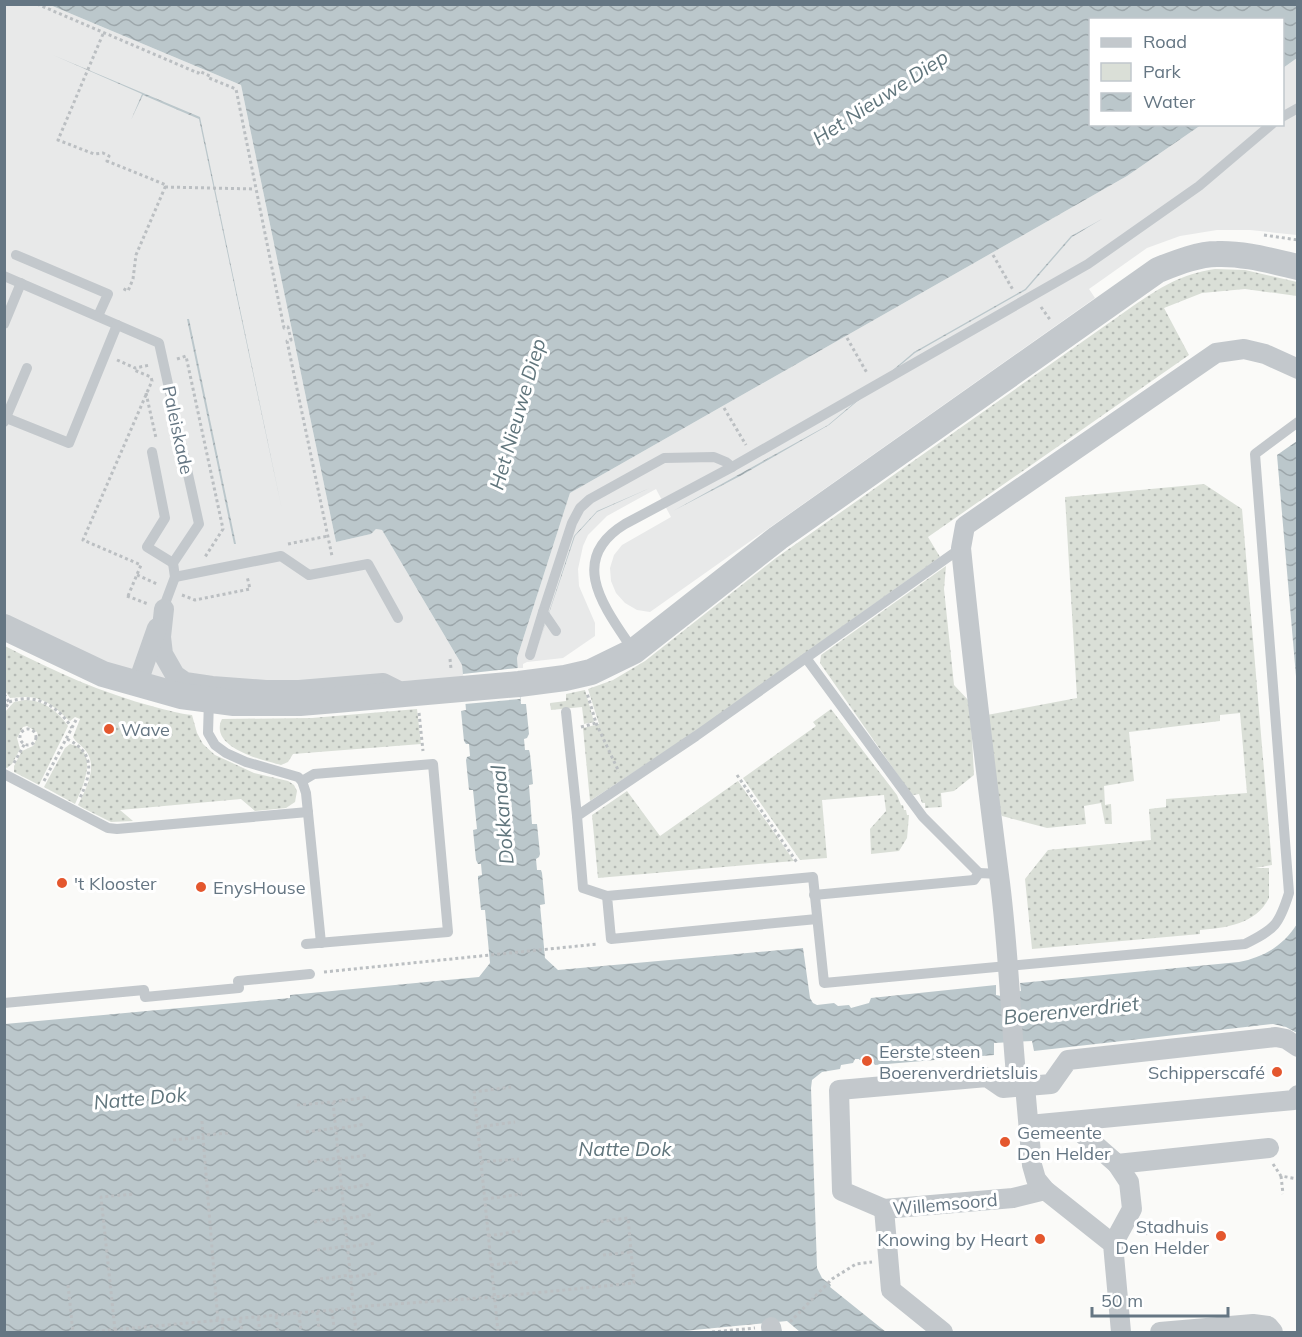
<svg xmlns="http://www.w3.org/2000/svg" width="1302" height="1337" font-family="Mulish,sans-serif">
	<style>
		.built { fill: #e8e9e9 }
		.green { fill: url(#green-dots) }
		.water { fill: url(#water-waves) }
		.pier { fill: #fafaf8 }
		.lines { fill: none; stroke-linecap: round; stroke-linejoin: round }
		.path { stroke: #bbbfc2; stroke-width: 3; stroke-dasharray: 3 3; stroke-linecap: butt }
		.service { stroke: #c3c8cc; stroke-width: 10 }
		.minor { stroke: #c3c8cc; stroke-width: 20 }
		.tertiary { stroke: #c3c8cc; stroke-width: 26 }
		.poi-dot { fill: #e4572e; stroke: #fff; stroke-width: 2 }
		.labels { text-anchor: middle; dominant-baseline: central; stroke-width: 6; stroke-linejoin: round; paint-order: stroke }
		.street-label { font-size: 18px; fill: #657683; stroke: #fff }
		.poi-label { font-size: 18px; fill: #657683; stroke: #fff; text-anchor: start }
		.water-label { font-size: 20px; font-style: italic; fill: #60757c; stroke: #fff }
	</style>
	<defs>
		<pattern id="green-dots" width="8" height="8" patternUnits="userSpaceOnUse" patternTransform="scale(1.5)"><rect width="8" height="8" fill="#dadfd7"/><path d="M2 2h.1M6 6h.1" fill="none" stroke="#b4b9b4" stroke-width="1.8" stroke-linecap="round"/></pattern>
		<pattern id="water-waves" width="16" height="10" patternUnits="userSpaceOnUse" patternTransform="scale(1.5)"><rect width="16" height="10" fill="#bbc7cb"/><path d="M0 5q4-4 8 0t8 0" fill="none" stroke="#9ca6aa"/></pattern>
	</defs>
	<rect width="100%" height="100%" fill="#fafaf8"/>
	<!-- built -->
	<g class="built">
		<polygon points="4,5 50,5 241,85 336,542 371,534 376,529 382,530 462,665 463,679 197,688 90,658 5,614"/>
		<polygon points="1297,58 1297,235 1250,230 1217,230 1180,236 1147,248 1089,289 1095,298 650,612 637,610 625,603 616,593 611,581 610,568 614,555 622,545 671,517 656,489 607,516 588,535 583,546 578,569 579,586 595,623 595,636 563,658 527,662 523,664 523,668 518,668 517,658 570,493 1127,176 1201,125 1282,124 1283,68"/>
	</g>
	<!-- green -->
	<g class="green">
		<path d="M1215,269L1245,270L1297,282V296L1245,289L1202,293L1164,308L1189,355L928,537L940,557L693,733L590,801L583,728L599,724L588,689L613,680L645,661L776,558L1133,306C1161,287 1181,274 1215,269Z"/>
		<path d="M1204,484L1242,509L1272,865L1255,868H1269V898C1256,924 1226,928 1200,930V934L1032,949L1025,879L1048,850L1151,840L1149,809L1166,807V799L1247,793L1240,713L1220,715V721L1129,732L1134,781L1104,786L1105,805L1111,804L1112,824H1105L1101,803L1084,806L1086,824L1047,828L1002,816L995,800L987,715L1077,698L1065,497Z"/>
		<polygon points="946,566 944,589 954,685 970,702 974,775 954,791 941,793 942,807 925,808 925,803 922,803 919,794 913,795 909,791 820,663 821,655"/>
		<path d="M5,646C53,671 102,693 155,707C167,710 180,714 192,715L197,733L203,744L215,755L254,773L288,781L294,785L297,791L295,802L286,808L255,811L241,799L120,810L133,821L111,822L83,808L78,805C86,789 98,767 86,751C82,745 76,743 73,737L80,719L75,717L70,721C56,709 45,696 24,697C19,697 14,698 10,698L5,691Z"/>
		<polygon points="585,690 594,722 584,724 582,707 551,710 550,703 566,701 566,694"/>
		<path d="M25,700C43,700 58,711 68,726L39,785L14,772V766L22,751L33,746L38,736L37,732L27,726L23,727L17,738L20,749L12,764L7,768L5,767V712L14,702Z"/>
		<path d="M417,709L421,744L293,754L288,762L281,765C262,760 208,747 222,719L312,718Z"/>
		<polygon points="831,709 897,795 901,805 903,805 904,810 906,810 907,815 909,815 907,838 899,851 871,854 870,829 886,811 884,795 822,800 827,858 800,860 743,778 816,726 813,722"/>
		<path d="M70,744C100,750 83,787 75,804L44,787L65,748Z"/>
		<polygon points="738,781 794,861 598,878 592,815 627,791 660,836"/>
	</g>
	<!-- water -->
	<g class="water">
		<path d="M50,5H1297V58L1283,68L1282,20H1090V124L1201,125L1127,176L570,493L517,658L521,704H526L529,734L527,738L524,739L525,750H529L530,754L533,784L529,785L532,824H537L540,854L539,857L536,859L537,870H541L542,873L545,904L540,905L545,958L558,970L803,948L810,998L813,1003L817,1005L834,1003L838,1006L849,1005L851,1008L869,1003L871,998L996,985V995L1001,996V994L1021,991L1020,983L1239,962C1264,957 1283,946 1297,924V1033L1286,1027L1273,1024L1034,1051L1032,1041L994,1043V1055L875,1065L871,1060L862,1062L859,1059H855L853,1063L841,1065L840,1069L822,1072L812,1080L811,1088L817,1268L822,1278L831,1285L830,1287L886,1332H800L787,1321L673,1332H601L600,1331L583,1332H5V1024L290,998V995L479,977L490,963L485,910H481L478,880V876L482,875L481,864H478L476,860L473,830L477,829L473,790H469L466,760L467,757L470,756L469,744H466L464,741L461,711L466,710L462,665L382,530L376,529L371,534L336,542L241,85Z"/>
		<polygon points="53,55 200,117 282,510 199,119 143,95 131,120 142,94"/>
		<polygon points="1102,219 1072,237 1026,290 915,353 829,425 742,475 673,511 828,425 914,352 1025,289 1071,236"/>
		<polygon points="187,319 189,319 236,544 234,544"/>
		<polygon points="1297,441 1297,688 1277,455"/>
		<polygon points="650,488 597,512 575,536 538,646 574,536 597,511"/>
	</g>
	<!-- pier -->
	<polygon class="pier" points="518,668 520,699 465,704 463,674"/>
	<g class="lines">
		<!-- path -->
		<g class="path">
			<polyline points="37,4 198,73 199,71 210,76 209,78 236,89 284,328 288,327 291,340 287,341 332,556"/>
			<polyline points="103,34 58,140 94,154 103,153 109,156 107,161 166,185 136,255 133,279 128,291 122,288"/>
			<polyline points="165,187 255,189"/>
			<polyline points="1264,235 1298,240"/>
			<polyline points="993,255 1013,290"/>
			<polyline points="1041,307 1051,321"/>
			<polyline points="847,338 867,373"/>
			<polyline points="177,359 186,356 223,529 205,557"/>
			<polyline points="117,360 135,368 150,365"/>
			<polyline points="146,393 156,438"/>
			<polyline points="724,408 746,445"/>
			<polyline points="288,544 328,536"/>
			<polyline points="137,575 157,584"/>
			<polyline points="182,595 195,600 250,589 247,576"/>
			<polyline points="127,596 148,604"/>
			<polyline points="128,596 141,565 83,540 152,381 151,377 134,370 135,368"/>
			<polyline points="450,659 451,669"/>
			<polyline points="4,694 9,702 5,709"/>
			<path d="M9,702C35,692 58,706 72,728"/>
			<polyline points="419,713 423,751"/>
			<polyline points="596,723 619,772"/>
			<polyline points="581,727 596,723 587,693"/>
			<circle cx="28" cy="737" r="8"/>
			<path d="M67,739C95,753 92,772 80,798"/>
			<polyline points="14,763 25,743"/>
			<polyline points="737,775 798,864"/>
			<polyline points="44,781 76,720"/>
			<polyline points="324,972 598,944"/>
			<polyline points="333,1102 369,1097"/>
			<polyline points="297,1105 333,1102 356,1332"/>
			<polyline points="202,1121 203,1135 230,1133"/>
			<polyline points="478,1127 515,1122"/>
			<polyline points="336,1129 365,1124"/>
			<polyline points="306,1132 336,1128"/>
			<polyline points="173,1140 203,1137 218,1322"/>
			<polyline points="339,1159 368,1155"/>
			<polyline points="308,1162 339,1158"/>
			<polyline points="481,1162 519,1159"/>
			<polyline points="1273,1164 1281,1176 1298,1179"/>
			<polyline points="1281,1176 1283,1194"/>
			<polyline points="342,1189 371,1184"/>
			<polyline points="312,1191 341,1187"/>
			<polyline points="485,1199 522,1194"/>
			<polyline points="344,1219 373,1214"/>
			<polyline points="314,1222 344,1218"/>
			<polyline points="1140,1229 1149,1235"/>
			<polyline points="488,1236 520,1231"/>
			<polyline points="347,1247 376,1243"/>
			<polyline points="317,1250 347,1246"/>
			<polyline points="603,1255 631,1252"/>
			<polyline points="491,1265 521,1262"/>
			<polyline points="350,1277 379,1273"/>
			<polyline points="320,1279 350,1275"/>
			<polyline points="68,1285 73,1332"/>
			<polyline points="353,1307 494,1297 634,1283 628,1218 597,1222"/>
			<polyline points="332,1310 334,1328"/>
			<polyline points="317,1312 319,1329"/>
			<polyline points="299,1314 301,1331"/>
			<polyline points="276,1316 278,1332"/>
			<polyline points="258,1318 260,1332"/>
			<polyline points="240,1320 242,1332"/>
			<polyline points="222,1321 223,1332"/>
			<polyline points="790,1322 832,1279 856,1264 872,1262"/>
			<polyline points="115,1330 101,1197 135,1194"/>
			<polyline points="90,1332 353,1308"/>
			<polyline points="498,1332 474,1092 511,1087"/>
			<polyline points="712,1332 755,1328"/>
		</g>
		<!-- service -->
		<g class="service">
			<polyline points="1282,117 1298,108"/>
			<polyline points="16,255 108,294 98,316"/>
			<polyline points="4,276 159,343 199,524 173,563 175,577 166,601"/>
			<polyline points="4,324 21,283"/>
			<polyline points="4,417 69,443 117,325"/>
			<polyline points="4,422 27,368"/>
			<polyline points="152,452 165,518 147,547 173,563"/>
			<polyline points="175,577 281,556 309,575 368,564 398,618"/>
			<polyline points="556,631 543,612 572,523 580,508 590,499 664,458 714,457 726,462 732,467"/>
			<path d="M633,650C605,608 566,560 625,524L732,467L1088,264L1199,186L1272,124"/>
			<polyline points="530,655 543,612"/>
			<polyline points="806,658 923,817 979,873"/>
			<polyline points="209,700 208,733 215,745 226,753 246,762 298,777 302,781 306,793 321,943"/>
			<polyline points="566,712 577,816"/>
			<polyline points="4,774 108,828 117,829 308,812"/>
			<polyline points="302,781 314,774 433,764 448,932 306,944"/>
			<polyline points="814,895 974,880 979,873 999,874"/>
			<polyline points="607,896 583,888 577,816 696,736 961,548"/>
			<path d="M817,919L611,939L607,896L813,877L824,983L1245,944C1275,929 1279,925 1289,893L1255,454L1298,422"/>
			<polyline points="4,1003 144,990 145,997 239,988 238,981 310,974"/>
		</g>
		<!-- minor -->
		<g class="minor">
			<polyline points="164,609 161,637 163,654 175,675 185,682 212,686 266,690 299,690 383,683 397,690"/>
			<polyline points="137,685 157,628"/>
			<polyline points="1069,1122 1117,1164 1269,1148"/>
			<polyline points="1029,1125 1294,1100 1298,1095"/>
			<polyline points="884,1209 842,1191 839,1090 987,1077 1003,1088 1051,1084 1068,1060 1276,1037 1286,1039 1298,1047"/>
			<polyline points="1113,1244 1132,1209 1129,1182 1117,1164"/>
			<polyline points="771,1327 772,1332"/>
			<polyline points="943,1332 891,1290 884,1209 1013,1198 1045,1190"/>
			<path d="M1121,1332L1113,1244L1045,1190L1036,1179L1032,1165L1025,1086L1016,1075C1010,1008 1008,941 999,875C985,766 972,657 961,548L965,526L1216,353L1244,349L1265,354L1298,369"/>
			<polyline points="1160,1332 1253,1324 1268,1326 1273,1332"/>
		</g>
		<!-- tertiary -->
		<path class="tertiary" d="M4,627L103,674L181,696L234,703H300L336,700L519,684L565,678L591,672L634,651L778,538L1158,270C1176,263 1198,254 1217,254C1244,253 1271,261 1298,267"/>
	</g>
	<!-- markers -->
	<g class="poi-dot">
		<circle cx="109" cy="729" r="6"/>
		<circle cx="62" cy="883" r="6"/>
		<circle cx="201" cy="887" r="6"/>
		<circle cx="867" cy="1061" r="6"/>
		<circle cx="1277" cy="1072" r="6"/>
		<circle cx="1005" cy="1142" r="6"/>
		<circle cx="1221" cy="1236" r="6"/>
		<circle cx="1040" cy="1239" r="6"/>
	</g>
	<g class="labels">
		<!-- street labels -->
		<g class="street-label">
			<text transform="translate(178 430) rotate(78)">Paleiskade</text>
			<text transform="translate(945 1204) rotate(-5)">Willemsoord</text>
		</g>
		<!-- poi labels -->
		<g class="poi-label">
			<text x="121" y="729">Wave</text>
			<text x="74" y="883">'t Klooster</text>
			<text x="213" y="887">EnysHouse</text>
			<text x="879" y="1051">Eerste steen<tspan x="879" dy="21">Boerenverdrietsluis</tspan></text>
			<text x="1265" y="1072" text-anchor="end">Schipperscafé</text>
			<text x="1017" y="1132">Gemeente<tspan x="1017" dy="21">Den Helder</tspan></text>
			<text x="1209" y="1226" text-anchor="end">Stadhuis<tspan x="1209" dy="21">Den Helder</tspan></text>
			<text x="1028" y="1239" text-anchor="end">Knowing by Heart</text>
		</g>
		<!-- water labels -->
		<g class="water-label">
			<text transform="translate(880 97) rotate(-33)">Het Nieuwe Diep</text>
			<text transform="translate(517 414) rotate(-74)">Het Nieuwe Diep</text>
			<text transform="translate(502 815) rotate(-95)">Dokkanaal</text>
			<text transform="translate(1071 1010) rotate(-6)">Boerenverdriet</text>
			<text transform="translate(140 1098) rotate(-5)">Natte Dok</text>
			<text x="625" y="1148">Natte Dok</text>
		</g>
	</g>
	<!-- border -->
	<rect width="1302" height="1337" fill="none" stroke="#657683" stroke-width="12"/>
	<!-- legend -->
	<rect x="1089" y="18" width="195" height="108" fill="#ffffff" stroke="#c1c8cd" stroke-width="1.5"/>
	<rect x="1101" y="38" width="30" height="9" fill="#c3c8cc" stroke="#c1c8cd" stroke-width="1.5"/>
	<text x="1143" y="48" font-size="18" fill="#657683">Road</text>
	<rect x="1101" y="63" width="30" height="18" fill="#dadfd7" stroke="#c1c8cd" stroke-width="1.5"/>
	<text x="1143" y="78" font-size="18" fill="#657683">Park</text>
	<rect x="1101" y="93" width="30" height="18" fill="url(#water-waves)" stroke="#c1c8cd" stroke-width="1.5"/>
	<text x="1143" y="108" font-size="18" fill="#657683">Water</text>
	<!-- scale -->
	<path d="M1092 1307v9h136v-9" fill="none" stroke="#657683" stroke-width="3"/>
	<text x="1101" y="1307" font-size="18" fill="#657683" stroke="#ffffff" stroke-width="4.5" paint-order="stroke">50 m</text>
</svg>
